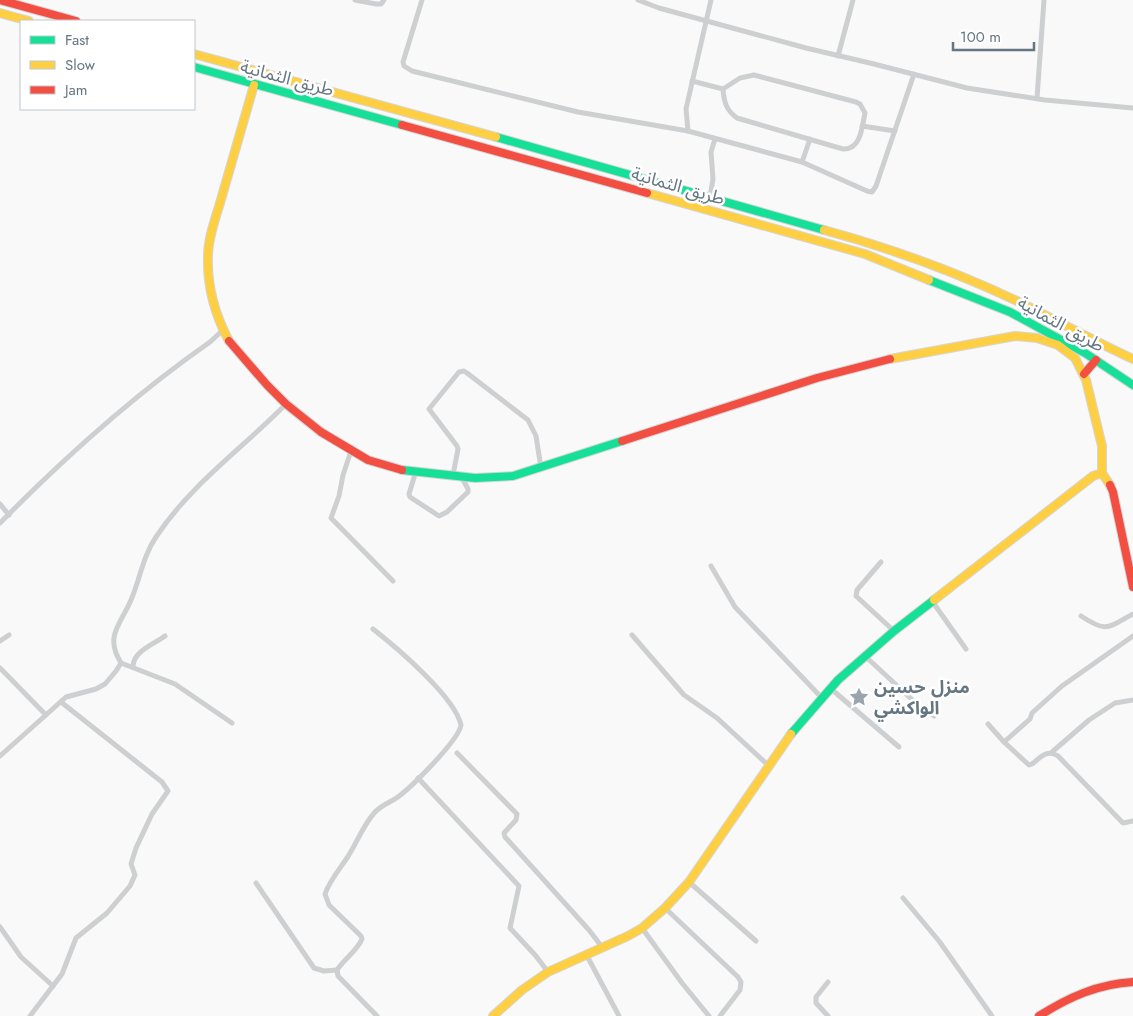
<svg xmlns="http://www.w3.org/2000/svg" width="1133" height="1016" font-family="Jost,'Noto Sans Arabic',sans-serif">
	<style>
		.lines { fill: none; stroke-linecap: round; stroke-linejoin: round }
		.fast-casing { stroke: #d5d6d7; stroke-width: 10 }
		.slow-casing { stroke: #d5d6d7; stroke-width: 10 }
		.jam-casing { stroke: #d5d6d7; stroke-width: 10 }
		.street { stroke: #cecfd0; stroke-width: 5 }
		.fast { stroke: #16e098; stroke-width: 8 }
		.slow { stroke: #ffcf43; stroke-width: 8 }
		.jam { stroke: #f24e42; stroke-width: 8 }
		.labels { text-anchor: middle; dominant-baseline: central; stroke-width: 5; stroke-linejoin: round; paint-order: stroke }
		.street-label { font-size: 18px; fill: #657683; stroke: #fff }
		.poi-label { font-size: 18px; font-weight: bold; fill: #657683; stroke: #fff; text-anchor: start }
	</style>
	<rect width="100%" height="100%" fill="#f9f9f9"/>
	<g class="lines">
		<defs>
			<g id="fast">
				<polyline points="194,67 402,125"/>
				<polyline points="496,137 824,230"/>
				<polyline points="929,280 1010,312 1085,353 1133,385"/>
				<polyline points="402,470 475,478 513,476 622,441"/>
				<polyline points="791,734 838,680 894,631 934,600"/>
			</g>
			<g id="slow">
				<polyline points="0,13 29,21"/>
				<polyline points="194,54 496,137"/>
				<polyline points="647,193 865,254 929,280"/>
				<path d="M824,230C890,248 956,272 1017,301C1056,320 1094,341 1133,359"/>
				<path d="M229,341C215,315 207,285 208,256C208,236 217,215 222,196C233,159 243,122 254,85"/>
				<polyline points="890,359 1015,336 1037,338 1058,345 1075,358 1086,380 1102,446 1102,473 1110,485"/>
				<polyline points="934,600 1093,476 1102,473"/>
				<polyline points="493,1016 522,990 548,972 628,936 642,928 665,908 689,882 791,734"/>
			</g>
			<g id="jam">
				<polyline points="0,0 76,21"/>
				<polyline points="402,125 647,193"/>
				<polyline points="229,341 267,385 286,404 321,432 368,460 402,470"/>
				<polyline points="1084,374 1096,360"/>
				<polyline points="622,441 817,378 890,359"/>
				<polyline points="1110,485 1113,492 1133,587"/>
				<path d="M1039,1016C1069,997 1098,984 1133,982"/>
			</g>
		</defs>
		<!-- fast casing -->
		<use href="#fast" class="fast-casing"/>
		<!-- slow casing -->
		<use href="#slow" class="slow-casing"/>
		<!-- jam casing -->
		<use href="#jam" class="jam-casing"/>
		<!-- street -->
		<g class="street">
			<polyline points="355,0 376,4 381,4 384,0"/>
			<polyline points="422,0 403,62 404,66 412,71 578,112 688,131 758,150 802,162 867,191 872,192 876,186 914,74"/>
			<polyline points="638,0 659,8 806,48 874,64 967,88 1045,100 1133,108"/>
			<polyline points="838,56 853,0"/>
			<path d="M754,75L856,102L860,104L865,113C862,127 861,150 843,149L737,118C726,110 724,102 723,89L740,78Z"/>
			<polyline points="692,81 723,89"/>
			<polyline points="1037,98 1044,0"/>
			<polyline points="862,126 895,131"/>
			<polyline points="688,131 686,109 711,0"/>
			<polyline points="802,162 810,139"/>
			<polyline points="710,197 713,179 711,152 715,139"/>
			<polyline points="351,451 343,475 339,496 331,518 393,581"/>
			<polyline points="416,471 409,494 410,497 439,516 447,512 468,492 468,489 461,476"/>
			<polyline points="453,475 458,449 457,446 429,409 459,372 464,371 467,373 528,420 536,436 541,468"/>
			<polyline points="0,504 9,515"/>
			<path d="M0,523C65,457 134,395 210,342L223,330"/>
			<polyline points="881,562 857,590 856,596 894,631"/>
			<polyline points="711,566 735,607 822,698"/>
			<polyline points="932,601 966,649"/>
			<path d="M1081,616C1107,633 1107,628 1133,614"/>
			<path d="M373,629C396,647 455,697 461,725C459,740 409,790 395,799C388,803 381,806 375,812C363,825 357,843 347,858C339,870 330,880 325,894L329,905L361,936L362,939C357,951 344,959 337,970L338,976L377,1016"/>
			<polyline points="632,635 684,695 717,718 768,765"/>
			<polyline points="0,641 9,635"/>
			<polyline points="865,656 919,706 934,716"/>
			<polyline points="121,663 175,684 232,723"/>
			<path d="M133,666C134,651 154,644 165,636"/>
			<polyline points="0,668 46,715"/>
			<polyline points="830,688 899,747"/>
			<path d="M988,724L1004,742L1029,765L1032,764C1041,757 1047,749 1058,756L1123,823L1133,821"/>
			<polyline points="1004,742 1030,719 1032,713 1062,686 1133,636"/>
			<polyline points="1052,752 1089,720 1115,703 1133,700"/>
			<polyline points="457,753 517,814 516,820 504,833 505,837 589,930 602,947"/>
			<path d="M0,756L66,697L96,689L105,684L116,671L121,663C104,636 121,624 131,600C140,579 143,556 156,537C191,484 243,448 286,404"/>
			<polyline points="418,778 519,886 510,928 536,956 548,972"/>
			<polyline points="689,882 756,941"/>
			<polyline points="256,883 314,968 324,971 337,970"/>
			<polyline points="903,898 939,941 992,1016"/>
			<polyline points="665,908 738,977 741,982 740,990 720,1016"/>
			<polyline points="0,927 21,957 53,986"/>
			<polyline points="642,928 682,983 709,1016"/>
			<polyline points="586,954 619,1016"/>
			<polyline points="30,1016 62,974 76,938 107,913 130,886 135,875 131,864 136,848 152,814 168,791 162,782 61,702"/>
			<polyline points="828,1016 816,1003 816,997 828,982"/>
		</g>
		<!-- fast -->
		<use href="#fast" class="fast"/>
		<!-- slow -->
		<use href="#slow" class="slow"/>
		<!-- jam -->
		<use href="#jam" class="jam"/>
	</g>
	<!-- icons -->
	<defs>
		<symbol id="sight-bare" viewBox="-9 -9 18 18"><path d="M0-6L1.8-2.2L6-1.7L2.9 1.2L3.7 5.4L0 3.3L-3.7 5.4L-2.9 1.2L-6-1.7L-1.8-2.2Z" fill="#99a4ac" stroke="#fff" stroke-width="2.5" paint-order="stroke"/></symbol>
	</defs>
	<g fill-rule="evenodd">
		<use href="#sight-bare" x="845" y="683" width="28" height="28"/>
	</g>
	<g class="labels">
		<!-- street labels -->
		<g class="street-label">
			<text transform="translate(287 78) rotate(15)">طريق الثمانية</text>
			<text transform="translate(678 186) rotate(16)">طريق الثمانية</text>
			<text transform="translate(1061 324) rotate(29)">طريق الثمانية</text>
		</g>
		<!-- poi labels -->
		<g class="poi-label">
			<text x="874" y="687">منزل حسين<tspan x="874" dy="21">الواكشي</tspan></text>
		</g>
	</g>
	<!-- legend -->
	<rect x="20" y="20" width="175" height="90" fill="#ffffff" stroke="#c1c8cd"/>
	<rect x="30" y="36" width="25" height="8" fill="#16e098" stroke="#c1c8cd"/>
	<text x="65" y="45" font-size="15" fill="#657683">Fast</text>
	<rect x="30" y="61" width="25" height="8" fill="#ffcf43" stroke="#c1c8cd"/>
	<text x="65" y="70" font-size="15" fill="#657683">Slow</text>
	<rect x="30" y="86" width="25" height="8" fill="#f24e42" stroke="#c1c8cd"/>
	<text x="65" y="95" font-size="15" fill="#657683">Jam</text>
	<!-- scale -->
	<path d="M953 42v8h81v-8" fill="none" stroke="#657683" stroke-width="2.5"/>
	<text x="960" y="42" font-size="15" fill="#657683" stroke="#ffffff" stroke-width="4" paint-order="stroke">100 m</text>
</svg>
